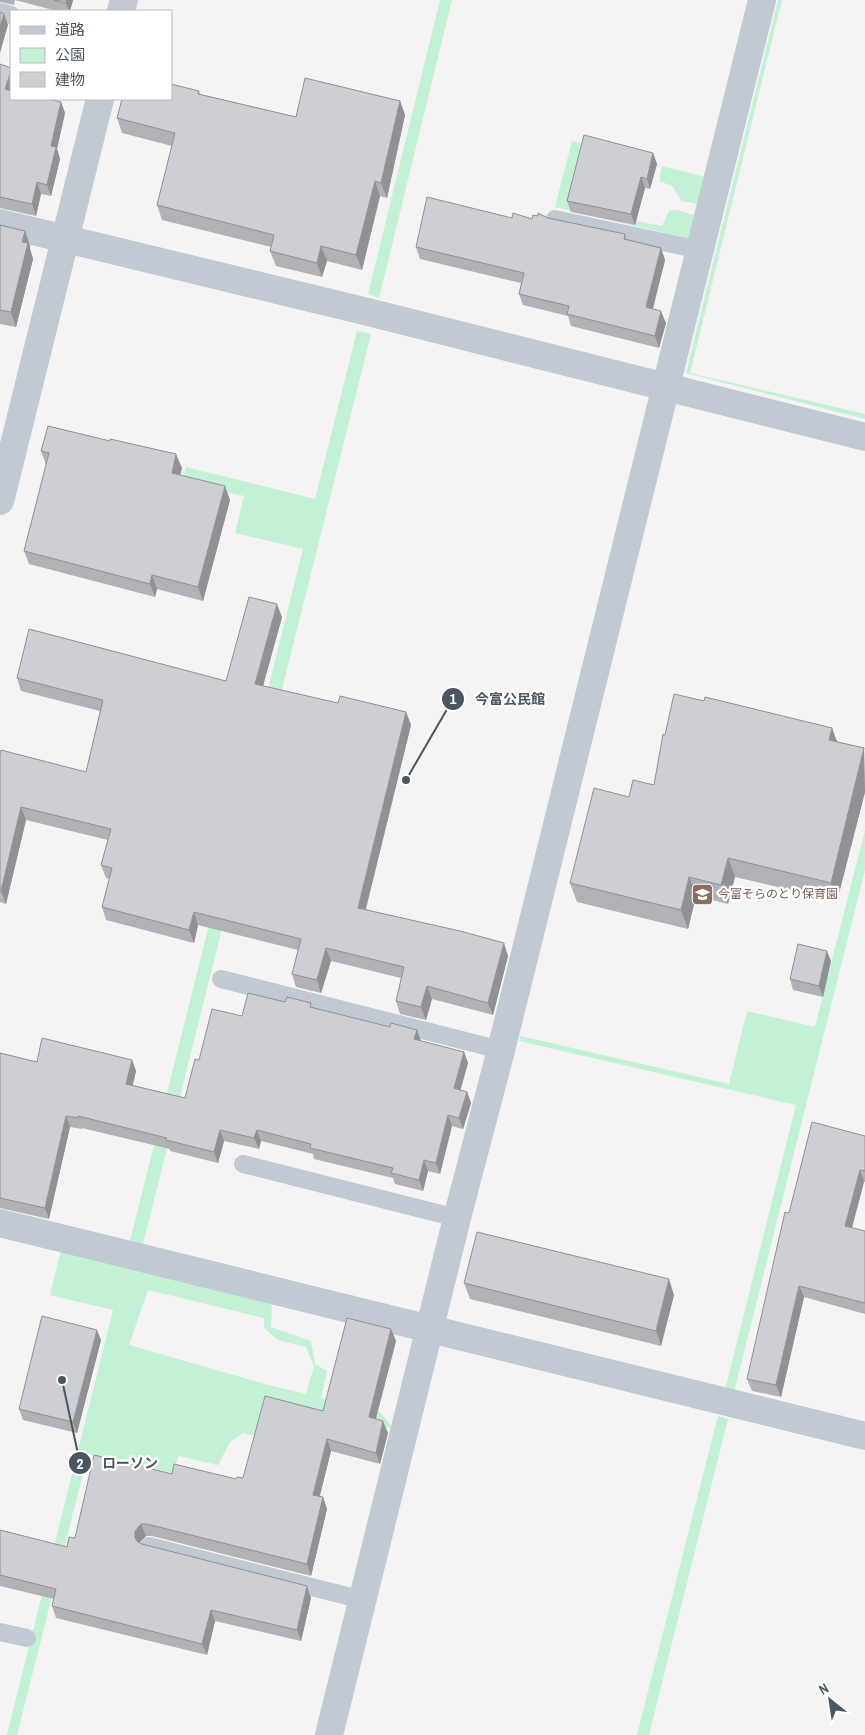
<svg xmlns="http://www.w3.org/2000/svg" width="865" height="1735" font-family="'Archivo Narrow','Noto Sans JP',sans-serif">
	<style>
		.green { fill: #c3f1d5; fill-rule: evenodd }
		.lines { fill: none; stroke-linecap: round; stroke-linejoin: round }
		.service { stroke: #c1cad2; stroke-width: 18 }
		.minor { stroke: #c1cad2; stroke-width: 28 }
		.tertiary { stroke: #c1cad2; stroke-width: 28 }
		.wall { fill: #b0b2b7 }
		.shaded-wall { fill: #909195 }
		.building { fill: #cdcfd5; stroke: #909195 }
		.labels { text-anchor: middle; dominant-baseline: central; stroke-width: 4.5; stroke-linejoin: round; paint-order: stroke }
		.education-label { font-size: 12px; fill: #785e54; stroke: #fff; text-anchor: start }
		.leader { fill: none; stroke: #4a5661; stroke-width: 2 }
		.callout-dot { fill: #4a5661; stroke: #fff; stroke-width: 2 }
		.mark-label { font-size: 15px; text-anchor: middle; font-weight: bold; fill: #fff }
		.callout-label { font-size: 14px; text-anchor: middle; font-weight: bold; fill: #4a5661; stroke: #fff; stroke-width: 4.5; stroke-linejoin: round; paint-order: stroke }
	</style>
	<rect width="100%" height="100%" fill="#f5f3f3"/>
	<!-- green -->
	<g class="green">
		<polygon points="440,0 452,0 379,298 368,294"/>
		<polygon points="778,0 782,0 690,373 865,414 865,419 686,373"/>
		<polygon points="572,141 583,144 631,220 662,226 669,211 677,210 696,216 690,239 555,207"/>
		<polygon points="662,166 705,177 698,204 682,201 672,186 659,181"/>
		<polygon points="357,331 371,334 142,1248 129,1245 303,549 235,533 244,496 196,485 176,508 186,467 315,499"/>
		<polygon points="865,830 865,870 734,1392 725,1390 796,1105 519,1041 520,1036 729,1084 747,1011 815,1027"/>
		<path d="M61,1250L271,1303L272,1309L271,1327L311,1341L315,1364L327,1371L321,1398L380,1412L394,1429L270,1399L259,1437L243,1433L230,1442L218,1465L179,1456L172,1473L88,1454L17,1735H7L113,1310L50,1295ZM148,1290L264,1318V1328L278,1340L306,1347L314,1366L306,1394L268,1385L129,1345Z"/>
		<polygon points="718,1416 728,1419 649,1735 637,1735"/>
	</g>
	<g class="lines">
		<!-- service -->
		<g class="service">
			<polyline points="0,12 11,15"/>
			<polyline points="555,219 700,250"/>
			<polyline points="221,979 501,1050"/>
			<polyline points="243,1164 457,1218"/>
			<polyline points="149,1546 363,1600"/>
			<polyline points="0,1632 27,1638"/>
		</g>
		<!-- minor -->
		<g class="minor">
			<polyline points="0,223 368,312 865,437"/>
			<polyline points="0,1223 865,1436"/>
			<polyline points="329,1735 457,1218 501,1050 762,0"/>
		</g>
		<!-- tertiary -->
		<g class="tertiary">
			<polyline points="121,11 124,0"/>
			<polyline points="0,501 100,99"/>
		</g>
	</g>
	<!-- wall -->
	<g class="wall">
		<polygon points="0,0 73,0 70,11 57,11 15,0 14,5 0,2"/>
		<polygon points="0,64 11,99 61,102 65,113 57,149 60,159 51,196 41,194 36,216 0,208"/>
		<polygon points="199,91 200,94 296,117 400,101 405,115 387,198 380,196 362,270 327,261 322,277 276,266 270,251 271,247 162,220 157,205 172,146 122,133 117,118"/>
		<polygon points="653,153 657,164 650,189 645,188 635,225 571,212 567,201"/>
		<polygon points="538,216 548,218 625,234 627,239 661,248 665,260 653,309 666,323 659,348 571,326 568,316 523,305 519,294 521,283 420,259 416,247 512,218 532,219"/>
		<polygon points="0,225 25,231 30,246 30,249 33,259 16,327 0,324"/>
		<polygon points="41,451 182,468 180,475 230,500 203,601 157,589 155,597 29,564 24,551 46,465"/>
		<polygon points="282,617 263,686 338,703 406,712 411,725 366,909 508,956 493,1015 432,999 426,1020 400,1014 396,1001 401,978 331,961 321,993 296,987 292,974 298,950 198,925 194,943 106,920 102,907 109,879 106,878 101,865 108,840 26,820 6,904 0,902 0,754 86,772 100,711 21,691 17,678 226,681"/>
		<polygon points="704,701 832,728 837,742 864,748 865,792 837,901 735,877 728,904 696,896 688,929 577,902 570,883 629,797 654,785 665,735"/>
		<polygon points="831,961 823,997 793,990 790,979"/>
		<polygon points="285,1002 313,1007 420,1041 464,1052 468,1063 460,1090 467,1092 471,1103 463,1129 452,1126 440,1174 428,1171 423,1191 395,1184 393,1178 314,1159 313,1154 261,1141 259,1149 224,1141 218,1163 170,1151 170,1149 82,1128 82,1129 70,1127 49,1219 0,1208 0,1053 37,1062 132,1060 136,1071 133,1085 185,1098 199,1060 242,1016"/>
		<polygon points="865,1136 865,1182 864,1182 852,1228 865,1231 865,1314 804,1297 781,1397 752,1391 747,1379 789,1213"/>
		<polygon points="464,1283 674,1295 661,1346 470,1299"/>
		<polygon points="391,1329 396,1341 376,1419 388,1433 380,1464 331,1451 320,1496 323,1497 327,1509 311,1576 152,1536 146,1536 139,1543 142,1544 311,1598 301,1641 215,1621 207,1655 56,1618 52,1606 54,1599 0,1586 0,1530 67,1547 75,1538 172,1474 236,1479 243,1478 323,1411"/>
		<polygon points="101,1340 77,1433 23,1420 19,1409"/>
	</g>
	<!-- shaded-wall -->
	<g class="shaded-wall">
		<polygon points="66,0 73,0 70,11 69,11 66,3"/>
		<polygon points="4,14 8,25 0,53 0,27"/>
		<polygon points="11,71 11,95 5,89"/>
		<polygon points="400,101 405,115 387,198 381,183"/>
		<polygon points="61,102 65,113 57,149 60,159 51,196 47,185 51,146"/>
		<polygon points="653,153 657,164 650,189 647,179"/>
		<polygon points="641,177 645,188 635,225 631,214"/>
		<polygon points="375,181 380,196 362,270 356,255"/>
		<polygon points="37,182 41,194 36,216 32,204"/>
		<polygon points="25,231 30,246 30,249 33,259 16,327 11,312"/>
		<polygon points="321,246 327,261 322,277 317,263"/>
		<polygon points="661,248 665,260 650,319 646,307"/>
		<polygon points="661,311 666,323 659,348 655,336"/>
		<polygon points="176,454 182,468 177,487 172,473"/>
		<polygon points="225,486 230,500 203,601 198,587"/>
		<polygon points="152,575 157,589 155,597 150,584"/>
		<polygon points="277,604 282,617 260,697 255,684"/>
		<polygon points="406,712 411,725 363,920 358,908"/>
		<polygon points="832,728 839,747 829,740"/>
		<polygon points="864,748 865,792 837,901 831,883"/>
		<polygon points="21,807 26,820 6,904 1,891"/>
		<polygon points="728,858 735,877 728,904 721,885"/>
		<polygon points="689,877 696,896 688,929 681,910"/>
		<polygon points="194,912 198,925 194,943 189,930"/>
		<polygon points="504,943 508,956 493,1015 488,1003"/>
		<polygon points="326,948 331,961 321,993 317,980"/>
		<polygon points="827,951 831,961 823,997 819,986"/>
		<polygon points="427,986 432,999 426,1020 421,1007"/>
		<polygon points="417,1030 421,1041 418,1050 414,1039"/>
		<polygon points="464,1052 468,1063 458,1099 454,1088"/>
		<polygon points="132,1060 136,1071 130,1095 126,1084"/>
		<polygon points="467,1092 471,1103 463,1129 459,1118"/>
		<polygon points="448,1115 452,1126 440,1174 436,1163"/>
		<polygon points="66,1116 70,1127 49,1219 45,1208"/>
		<polygon points="220,1130 224,1141 218,1163 214,1152"/>
		<polygon points="257,1130 261,1141 259,1149 254,1138"/>
		<polygon points="424,1160 428,1171 423,1191 419,1180"/>
		<polygon points="860,1170 864,1182 849,1238 845,1226"/>
		<polygon points="669,1279 674,1295 661,1346 656,1331"/>
		<polygon points="799,1286 804,1297 781,1397 776,1385"/>
		<polygon points="391,1329 396,1341 373,1429 369,1417"/>
		<polygon points="97,1330 101,1340 77,1433 73,1422"/>
		<polygon points="383,1421 388,1433 380,1464 376,1453"/>
		<polygon points="327,1439 331,1451 317,1506 313,1495"/>
		<polygon points="323,1497 327,1509 311,1576 307,1564"/>
		<polygon points="141,1524 146,1536 139,1543 139,1549 135,1538 135,1531"/>
		<polygon points="307,1586 311,1598 301,1641 297,1630"/>
		<polygon points="211,1610 215,1621 207,1655 202,1644"/>
	</g>
	<!-- building -->
	<g class="building">
		<polygon points="54,0 66,0 66,3"/>
		<polygon points="0,12 4,14 0,27"/>
		<polygon points="0,64 11,68 11,71 5,89 11,91 11,99 48,99 61,102 51,146 56,147 47,185 37,182 32,204 0,197"/>
		<polygon points="305,78 400,101 381,183 375,181 356,255 321,246 317,263 270,251 274,235 157,205 175,133 117,118 122,99 171,99 171,84 199,91 198,94 296,117"/>
		<polygon points="584,135 653,153 647,179 641,177 631,214 567,201"/>
		<polygon points="427,197 512,218 513,213 532,219 533,215 538,216 538,213 548,218 625,234 624,239 661,248 646,307 661,311 655,336 567,314 569,306 519,294 524,273 416,247"/>
		<polygon points="0,225 25,231 22,242 28,243 11,312 0,310"/>
		<polygon points="48,426 110,441 110,439 176,454 172,473 225,486 198,587 152,575 150,584 24,551 49,453 41,451"/>
		<polygon points="249,597 277,604 255,684 338,703 340,696 406,712 358,908 460,931 504,943 488,1003 427,986 421,1007 396,1001 404,967 326,948 317,980 292,974 301,939 194,912 189,930 102,907 112,868 101,865 111,829 21,807 1,891 0,890 0,754 1,750 86,772 103,700 17,678 29,629 226,681"/>
		<polygon points="674,694 704,701 705,697 832,728 829,740 864,748 831,883 728,858 721,885 689,877 681,910 570,883 594,788 629,797 633,780 654,785 663,734 665,735"/>
		<polygon points="798,944 827,951 819,986 790,979"/>
		<polygon points="248,993 285,1002 287,997 311,1003 310,1007 390,1027 391,1023 417,1030 414,1039 464,1052 454,1088 467,1092 459,1118 448,1115 436,1163 424,1160 419,1180 391,1173 393,1168 310,1148 311,1144 257,1130 254,1138 220,1130 214,1152 166,1140 167,1138 78,1116 78,1118 66,1116 45,1208 0,1198 0,1053 37,1062 42,1038 132,1060 126,1084 185,1098 195,1059 199,1060 212,1009 242,1016"/>
		<polygon points="812,1122 865,1136 865,1171 860,1170 845,1226 865,1231 865,1303 799,1286 776,1385 747,1379 785,1212 789,1213"/>
		<polygon points="477,1232 669,1279 656,1331 464,1283"/>
		<polygon points="42,1316 97,1330 73,1422 19,1409"/>
		<polygon points="347,1318 391,1329 369,1417 383,1421 376,1453 327,1439 313,1495 323,1497 307,1564 147,1524 141,1524 135,1531 135,1538 138,1542 142,1544 307,1586 297,1630 211,1610 202,1644 52,1606 56,1589 0,1575 0,1530 67,1547 69,1537 75,1538 94,1455 172,1474 174,1464 236,1479 237,1477 243,1478 265,1396 323,1411"/>
	</g>
	<!-- icons -->
	<defs>
		<symbol id="school-square" viewBox="-11 -11 22 22"><rect x="-9" y="-9" width="18" height="18" rx="4" fill="#8d6e63" stroke="#fff"/><path d="M0-5L7-2L0 1L-7-2ZM-4 1L0 2.5L4 1V4Q0 6-4 4Z" fill="#fff"/></symbol>
	</defs>
	<g fill-rule="evenodd">
		<use href="#school-square" x="690" y="882" width="25" height="25"/>
	</g>
	<g class="labels">
		<!-- education labels -->
		<g class="education-label">
			<text x="718" y="894">今富そらのとり保育園</text>
		</g>
	</g>
	<!-- callouts -->
	<path class="leader" d="M406 780L453 699M62 1380L80 1463"/>
	<g class="callout-dot">
		<circle cx="406" cy="780" r="5"/>
		<circle cx="62" cy="1380" r="5"/>
		<circle cx="453" cy="699" r="12"/>
		<circle cx="80" cy="1463" r="12"/>
	</g>
	<g class="mark-label">
		<text x="453" y="704">1</text>
		<text x="80" y="1469">2</text>
	</g>
	<g class="callout-label">
		<text x="510" y="704">今富公民館</text>
		<text x="130" y="1468">ローソン</text>
	</g>
	<!-- legend -->
	<rect x="10" y="10" width="162" height="90" fill="#ffffff" stroke="#b7bbc0"/>
	<rect x="20" y="26" width="25" height="8" fill="#c1cad2" stroke="#b7bbc0"/>
	<text x="55" y="35" font-size="15" fill="#4a5661">道路</text>
	<rect x="20" y="48" width="25" height="15" fill="#c3f1d5" stroke="#b7bbc0"/>
	<text x="55" y="60" font-size="15" fill="#4a5661">公園</text>
	<rect x="20" y="72" width="25" height="15" fill="#cdcfd5" stroke="#b7bbc0"/>
	<text x="55" y="85" font-size="15" fill="#4a5661">建物</text>
	<!-- north arrow -->
	<g transform="translate(830 1700) rotate(330)" stroke="#ffffff" stroke-width="4" paint-order="stroke">
	<path d="M0-4L9 19L0 12L-9 19Z" fill="#4a5661"/>
	<text y="-8" font-size="14" font-weight="bold" text-anchor="middle" fill="#4a5661">N</text>
	</g>
</svg>
